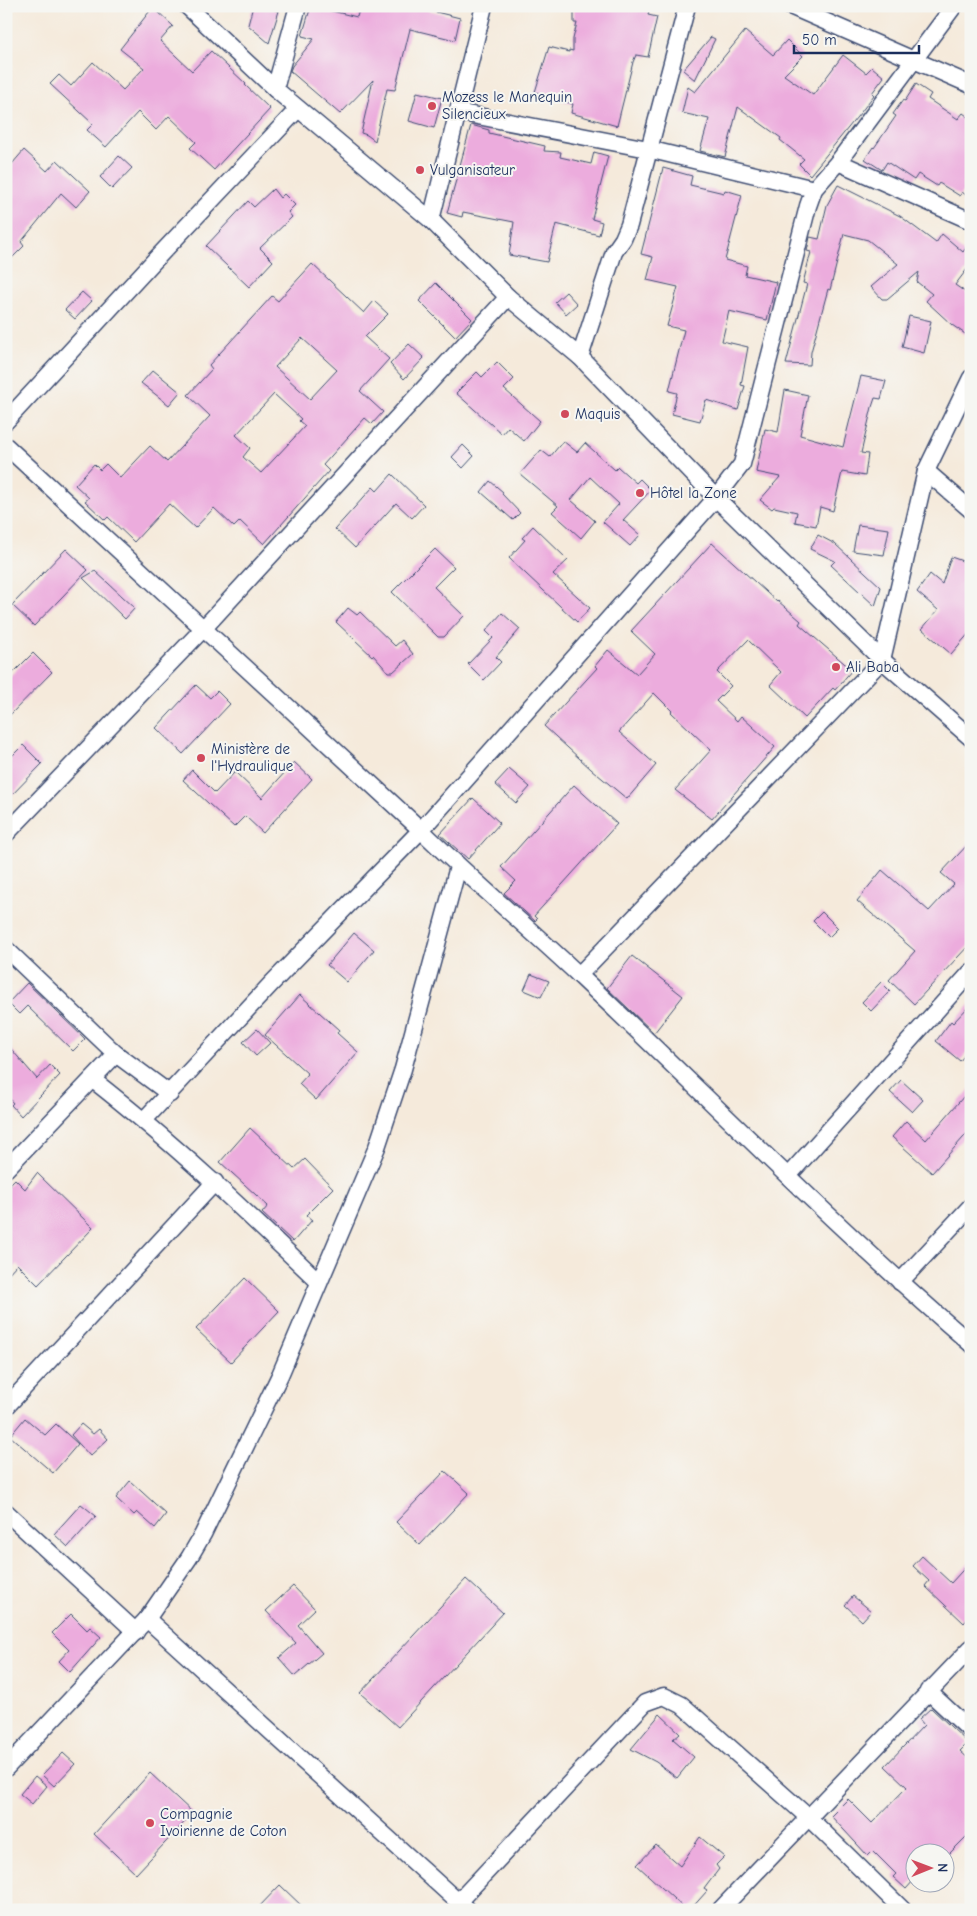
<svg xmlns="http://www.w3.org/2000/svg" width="977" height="1916" font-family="'Comic Neue',sans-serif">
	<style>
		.building { fill: #ecacdd; fill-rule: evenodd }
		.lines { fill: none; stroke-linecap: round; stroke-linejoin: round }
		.minor-casing { stroke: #3c4b71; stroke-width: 19 }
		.minor { stroke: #fff; stroke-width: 16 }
		.poi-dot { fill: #d1495b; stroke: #f6f6f2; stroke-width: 2 }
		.labels { text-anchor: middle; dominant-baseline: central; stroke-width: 4; stroke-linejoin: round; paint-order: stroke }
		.poi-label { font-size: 15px; fill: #1b2f5e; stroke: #f6f6f2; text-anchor: start }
	</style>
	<rect width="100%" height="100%" fill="#f6f6f2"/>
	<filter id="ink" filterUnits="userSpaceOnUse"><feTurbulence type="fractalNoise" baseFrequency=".02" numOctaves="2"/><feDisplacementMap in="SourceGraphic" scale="10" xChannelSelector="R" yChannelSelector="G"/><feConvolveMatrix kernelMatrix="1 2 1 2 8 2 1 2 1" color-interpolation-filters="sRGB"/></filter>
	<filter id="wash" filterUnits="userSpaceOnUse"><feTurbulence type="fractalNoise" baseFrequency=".0096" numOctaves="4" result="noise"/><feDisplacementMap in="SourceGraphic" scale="20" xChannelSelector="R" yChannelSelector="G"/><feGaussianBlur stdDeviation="1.12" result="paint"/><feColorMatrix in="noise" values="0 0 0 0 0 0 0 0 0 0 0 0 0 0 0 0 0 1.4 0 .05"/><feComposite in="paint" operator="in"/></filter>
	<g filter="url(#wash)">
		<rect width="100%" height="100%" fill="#f5eadb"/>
		<g id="blocks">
			<!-- building -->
			<g class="building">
				<polygon points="253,6 262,6 279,11 269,43 248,25"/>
				<polygon points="311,6 357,17 360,6 425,6 424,9 460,18 455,40 410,29 395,90 387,89 375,141 367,135 361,133 373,80 340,114 290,71 292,66 314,39 302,36"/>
				<polygon points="574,6 650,6 648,15 657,17 648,57 636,55 633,62 617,126 571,113 573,104 535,92 549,47 569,52 569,50 573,51 573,39 577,23 574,23"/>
				<polygon points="153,7 173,26 160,41 192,71 211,51 246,84 245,85 270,109 214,170 190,148 196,142 169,116 156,130 138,112 106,147 87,130 93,124 50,84 59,75 71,86 93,62 123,90 144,68 120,49"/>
				<polygon points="745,31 773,55 787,40 803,56 784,75 813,95 843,55 866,73 872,67 884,77 872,93 874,95 861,112 810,175 799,164 804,159 780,140 781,138 738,107 725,157 700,151 709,119 682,113 688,87 695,92"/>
				<polygon points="711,37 715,39 695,80 683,70"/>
				<polygon points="916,84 931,94 928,99 958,119 963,113 971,119 971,199 962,192 960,196 939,183 937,186 918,174 914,180 887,162 882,170 865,159 873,147 874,148 896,116 893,114 903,100 905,101"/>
				<polygon points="417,92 442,98 434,128 409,121"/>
				<polygon points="471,125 489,130 489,133 545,146 544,151 561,152 560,157 591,164 594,152 608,156 592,219 602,222 599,235 556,224 547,262 509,255 514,222 463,212 462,217 447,213"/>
				<polygon points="24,150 47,171 57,160 90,191 76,207 61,193 21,242 24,246 6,264 6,171"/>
				<polygon points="119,156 132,168 112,189 100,177"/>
				<polygon points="663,168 692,176 690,185 724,193 725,190 742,195 725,260 747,266 745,275 776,282 767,320 729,311 722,341 748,347 741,385 745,386 738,410 706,400 700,421 672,414 677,393 669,391 684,330 667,326 678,287 647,280 653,257 641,254"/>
				<polygon points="838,185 900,216 936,243 942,234 963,252 971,241 971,264 955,285 971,296 971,338 952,325 926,301 932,294 917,282 919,272 887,299 882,299 871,287 898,264 868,240 844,234 830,290 828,289 811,352 810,365 786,364 807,284 803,283 811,252 807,251 810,237 819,239 827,205"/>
				<polygon points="273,189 280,198 284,194 295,205 288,212 292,217 260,248 273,261 249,287 206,246 248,201 254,207"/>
				<path d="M312,264L364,313L374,301L388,314L365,337L389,359L360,391L383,412L372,424L365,418L323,465L329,471L264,544L240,521L234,527L214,508L195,528L169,504L134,542L108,517L105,520L85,501L89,498L75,485L94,464L100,470L106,464L120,478L150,446L167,462L210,416L188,395L212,369L209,365L272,296L278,301ZM302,338L337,370L310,399L275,367ZM274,394L301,419L299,421L305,426L261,473L243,457L250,448L236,435Z"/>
				<polygon points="436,283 472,319 455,337 419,301"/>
				<polygon points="82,292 92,301 75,319 65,310"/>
				<polygon points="566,292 577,304 566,314 555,302"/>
				<polygon points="909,316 931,321 924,353 902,347"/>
				<polygon points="409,344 424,358 404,379 390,364"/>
				<polygon points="497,362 514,379 504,389 540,421 524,441 508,427 502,434 456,393 477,372 482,377"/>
				<polygon points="153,370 180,392 169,405 141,383"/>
				<polygon points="861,376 886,381 881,399 875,398 872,407 861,453 868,454 865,476 842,472 833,511 820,507 816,526 795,522 797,512 774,507 772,509 760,500 780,477 756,472 765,429 778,432 785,390 808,395 800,435 843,447"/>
				<polygon points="563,441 577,452 585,443 615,470 618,467 636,483 640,479 651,490 623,520 640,535 630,546 603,522 619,504 590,477 571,500 595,521 581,538 552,512 558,506 520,474 541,450 550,457"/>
				<polygon points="463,445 474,456 463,468 452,457"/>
				<polygon points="392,474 424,505 412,518 396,503 355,548 335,529 373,487 377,491"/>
				<polygon points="490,481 503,492 502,494 520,513 513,520 481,492"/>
				<polygon points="858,525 889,529 884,555 853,551"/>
				<polygon points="533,526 568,560 553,574 590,608 577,622 509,558 525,540 522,538"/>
				<polygon points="818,535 835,544 881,587 875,606 831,565 835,561 810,549"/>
				<polygon points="712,543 777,602 778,601 801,621 799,624 852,670 835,690 833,688 805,718 770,685 781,672 748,640 717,672 731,686 716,701 737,721 741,716 775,747 712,819 675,790 711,750 671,712 672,711 654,693 619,732 656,765 627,799 591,769 544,726 597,668 595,666 608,650 637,674 655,654 631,631"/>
				<polygon points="66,549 88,570 34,626 12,605"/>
				<polygon points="435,549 454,567 434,587 464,616 444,637 438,637 392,592"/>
				<polygon points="951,557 971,564 971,631 951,654 922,629 938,610 917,592 930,574 942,584"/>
				<polygon points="95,571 135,608 125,619 83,578"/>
				<polygon points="348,608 357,615 360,612 395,646 402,640 413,654 393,672 388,672 373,655 372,656 336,622"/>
				<polygon points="502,613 520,629 496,657 501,662 484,680 468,664 493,638 486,631"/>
				<polygon points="33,653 52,672 6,719 6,680"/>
				<polygon points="196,685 210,698 217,691 230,704 183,754 156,728"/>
				<polygon points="23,745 42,764 6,801 6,762"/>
				<polygon points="294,762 312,779 263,833 245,816 234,827 183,780 192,770 215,793 235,772 262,798"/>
				<polygon points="509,769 530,787 516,803 495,784"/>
				<polygon points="574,785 617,824 534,916 537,919 535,921 504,893 516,881 501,867"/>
				<polygon points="473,798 500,823 468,859 440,834"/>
				<polygon points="971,841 971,943 914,1004 889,980 915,951 857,901 882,870 929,911 954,884 941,873"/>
				<polygon points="822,912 838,928 829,937 813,921"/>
				<polygon points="354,933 374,950 347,982 327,965"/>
				<polygon points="632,956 683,996 654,1033 607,988"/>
				<polygon points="531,974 549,981 541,997 524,990"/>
				<polygon points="881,982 890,991 871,1011 862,1002"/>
				<polygon points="27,983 85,1039 73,1051 27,1006 19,1014 8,1003"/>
				<polygon points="300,995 339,1030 337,1033 358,1052 316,1100 299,1084 308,1074 265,1035"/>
				<polygon points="971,1004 971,1047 960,1061 936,1041 951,1021 953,1023"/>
				<polygon points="257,1029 270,1043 256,1056 243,1042"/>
				<polygon points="6,1043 37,1079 50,1065 60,1075 21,1116 11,1105 13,1103 6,1095"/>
				<polygon points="901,1080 923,1100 912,1112 890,1092"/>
				<polygon points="971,1088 971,1129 932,1173 892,1137 906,1121 926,1140"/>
				<polygon points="250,1128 294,1169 305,1159 333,1188 306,1215 312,1220 293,1242 262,1213 268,1206 220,1162"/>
				<polygon points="37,1173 93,1228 38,1285 17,1264 6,1276 6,1188 15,1179 25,1189"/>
				<polygon points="245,1278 279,1311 231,1362 196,1329"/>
				<polygon points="25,1418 45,1435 56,1424 78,1444 53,1473 10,1436"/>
				<polygon points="81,1424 93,1434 99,1429 108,1439 90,1456 71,1435"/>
				<polygon points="445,1471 469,1493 420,1545 396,1522"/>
				<polygon points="130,1481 166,1514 155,1528 137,1512 134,1515 116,1498"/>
				<polygon points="81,1504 96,1516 68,1547 54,1534"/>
				<polygon points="922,1556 951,1583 971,1561 971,1615 964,1623 925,1586 929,1581 913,1566"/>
				<polygon points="466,1579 503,1613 398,1727 360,1693"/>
				<polygon points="293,1586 315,1609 298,1625 322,1653 295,1676 279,1658 296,1643 266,1611"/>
				<polygon points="853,1596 871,1611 862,1621 845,1605"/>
				<polygon points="71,1614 87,1630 90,1627 101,1637 70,1672 59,1661 69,1650 52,1633"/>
				<polygon points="931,1708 968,1743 960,1751 971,1761 971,1832 949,1854 914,1854 914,1880 906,1889 893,1877 896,1874 873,1851 868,1856 831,1816 848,1799 872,1823 907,1787 885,1766 924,1725 919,1719"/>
				<polygon points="660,1714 680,1733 673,1739 694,1757 677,1778 656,1762 631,1749"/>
				<polygon points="63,1753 75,1764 54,1786 42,1775"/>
				<polygon points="150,1773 193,1813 136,1874 94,1834"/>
				<polygon points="35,1776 47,1786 32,1804 20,1794"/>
				<polygon points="700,1837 724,1857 716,1865 719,1869 704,1889 707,1891 690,1910 686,1910 637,1865 656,1845 680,1866"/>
				<polygon points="280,1885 306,1910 256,1910"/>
			</g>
		</g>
	</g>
	<g filter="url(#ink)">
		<use href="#blocks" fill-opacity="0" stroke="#3c4b71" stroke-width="1"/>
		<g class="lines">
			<defs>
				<g id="minor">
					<polyline points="187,6 275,89 431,220 508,297 580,357 716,498 882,660 971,738"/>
					<polyline points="790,6 971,85"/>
					<polyline points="275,89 298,6"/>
					<polyline points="457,112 648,149 814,189"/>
					<polyline points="838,162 971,221"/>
					<polyline points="431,220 484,6"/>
					<polyline points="580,357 614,252 623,239 629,225 687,6"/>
					<polyline points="6,421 154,261 298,109"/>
					<path d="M6,446L421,830C473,881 528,927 580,976C710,1099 835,1227 971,1344"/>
					<polyline points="926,471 971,510"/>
					<polyline points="6,834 203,629 508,297"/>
					<polyline points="6,949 116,1054 170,1094"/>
					<polyline points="579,975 882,660 926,471 971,378"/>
					<path d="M93,1080C174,1143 245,1211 319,1282"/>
					<polyline points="144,1120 271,984 421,830 716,498 742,464 808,206 814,189 838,162 954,6"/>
					<polyline points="6,1169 116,1054"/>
					<polyline points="788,1176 971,972"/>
					<polyline points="900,1282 971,1206"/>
					<polyline points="6,1407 215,1182"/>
					<polyline points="6,1512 136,1632"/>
					<polyline points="147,1619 467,1910"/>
					<polyline points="928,1691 971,1731"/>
					<polyline points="6,1768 147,1619 189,1558 203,1534 280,1375 377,1147 403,1069 458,867"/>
					<polyline points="458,1902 645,1703 664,1696 682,1705 808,1817 903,1910"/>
					<polyline points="720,1910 971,1648"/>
				</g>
			</defs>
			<!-- minor casing -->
			<use href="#minor" class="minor-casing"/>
			<!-- minor -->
			<use href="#minor" class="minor"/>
		</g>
	</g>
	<!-- markers -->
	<g class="poi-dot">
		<circle cx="432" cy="106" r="5"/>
		<circle cx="420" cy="170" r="5"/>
		<circle cx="565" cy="414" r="5"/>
		<circle cx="640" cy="493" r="5"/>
		<circle cx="836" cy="667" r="5"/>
		<circle cx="201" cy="758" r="5"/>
		<circle cx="150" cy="1823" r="5"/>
	</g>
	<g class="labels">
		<!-- poi labels -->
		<g class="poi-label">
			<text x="442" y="97">Mozess le Manequin<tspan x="442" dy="17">Silencieux</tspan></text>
			<text x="430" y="170">Vulganisateur</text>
			<text x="575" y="414">Maquis</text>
			<text x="650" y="493">Hôtel la Zone</text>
			<text x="846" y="667">Ali Baba</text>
			<text x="211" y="749">Ministère de<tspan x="211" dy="17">l'Hydraulique</tspan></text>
			<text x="160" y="1814">Compagnie<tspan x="160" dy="17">Ivoirienne de Coton</tspan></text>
		</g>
	</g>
	<!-- margin -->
	<rect width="977" height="1916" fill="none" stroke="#f6f6f2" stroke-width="25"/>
	<!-- north arrow -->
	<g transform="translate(930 1868) rotate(89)"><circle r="24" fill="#f6f6f2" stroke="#9ea6b7"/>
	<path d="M0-4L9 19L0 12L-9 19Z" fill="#d1495b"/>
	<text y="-8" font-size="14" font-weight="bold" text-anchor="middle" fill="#1b2f5e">N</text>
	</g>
	<!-- scale -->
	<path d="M794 45v8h125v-8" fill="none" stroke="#1b2f5e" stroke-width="2.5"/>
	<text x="802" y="45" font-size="15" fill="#1b2f5e" stroke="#f6f6f2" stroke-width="4" paint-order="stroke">50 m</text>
</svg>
